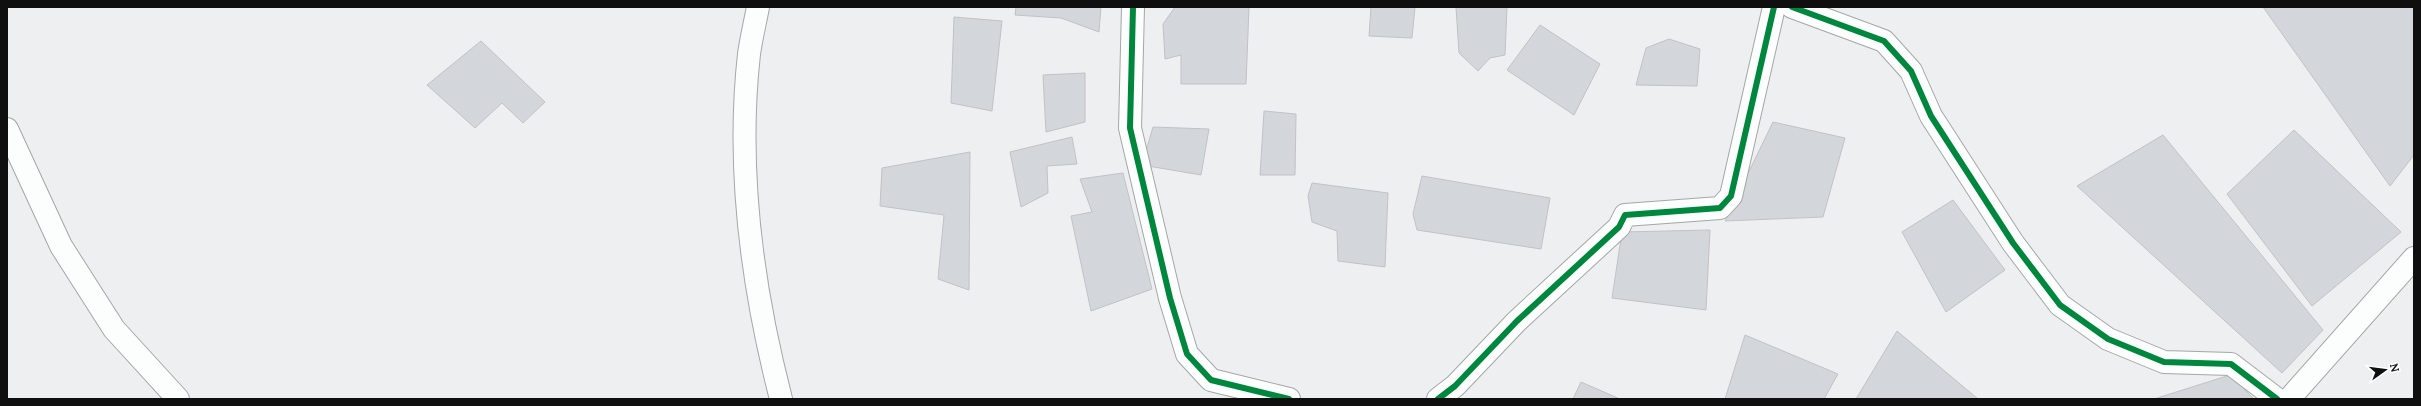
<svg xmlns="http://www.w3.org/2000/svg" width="2421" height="406" font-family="Lora,serif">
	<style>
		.building { fill: #d3d6db; stroke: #c1c2c3 }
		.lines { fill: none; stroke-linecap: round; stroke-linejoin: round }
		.minor-casing { stroke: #a5a6a7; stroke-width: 24 }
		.minor { stroke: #fcfdfd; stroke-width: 22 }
		.cycleway-casing { stroke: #fff; stroke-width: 8 }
		.cycleway { stroke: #00873e; stroke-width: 6 }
	</style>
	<rect width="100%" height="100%" fill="#eeeff0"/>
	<!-- building -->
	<g class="building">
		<polygon points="1016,7 1101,7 1099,32 1061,18 1015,15"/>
		<polygon points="1175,7 1249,7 1246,84 1181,84 1181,55 1165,59 1163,24"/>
		<polygon points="1371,7 1415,7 1412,38 1369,36"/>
		<polygon points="1456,7 1507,7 1505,55 1490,58 1478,71 1459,53"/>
		<polygon points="2263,7 2414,7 2414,155 2390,186"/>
		<polygon points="954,17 1002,21 992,111 951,103"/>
		<polygon points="1540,25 1600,64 1574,115 1507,70"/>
		<polygon points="1669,39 1700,49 1697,86 1636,85 1646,48"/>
		<polygon points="481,41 545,102 523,123 502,103 475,128 427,85"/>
		<polygon points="1085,73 1085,122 1046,132 1043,75"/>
		<polygon points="1264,111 1296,114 1295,175 1260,175"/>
		<polygon points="1773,122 1845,138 1823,217 1725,221"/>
		<polygon points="1153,127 1209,129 1201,175 1142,165"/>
		<polygon points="2294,130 2401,232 2312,306 2227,194"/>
		<polygon points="2163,135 2323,330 2282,373 2077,186"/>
		<polygon points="1072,137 1077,164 1047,166 1048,193 1021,207 1010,152"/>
		<polygon points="970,152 969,290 938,279 944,215 880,206 882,168"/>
		<polygon points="1123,173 1152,289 1091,311 1071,216 1092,212 1080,179"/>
		<polygon points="1422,176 1550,198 1541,249 1417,230 1413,214"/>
		<polygon points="1312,183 1388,193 1385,267 1338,261 1337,231 1312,222 1308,196"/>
		<polygon points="1953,200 2005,270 1946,312 1902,232"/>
		<polygon points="1710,230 1706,310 1612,298 1622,232"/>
		<polygon points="1897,331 1978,399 1856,399"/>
		<polygon points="1745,335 1838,374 1824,399 1725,399"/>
		<polygon points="2230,375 2254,399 2154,399"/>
		<polygon points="1581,382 1620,399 1573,399"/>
	</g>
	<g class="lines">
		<defs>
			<g id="minor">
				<path d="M758,7C755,23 751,39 749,54C736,170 752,287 781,399"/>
				<polyline points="1133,7 1130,128 1170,298 1187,354 1211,380 1289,399"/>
				<polyline points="1792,7 1884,41 1911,71 1931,116 2013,243 2060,305 2108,339 2164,362 2231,364 2277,399"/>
				<polyline points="7,129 61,246 114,329 178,399"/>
				<polyline points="1438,399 1455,386 1517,321 1619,227 1625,215 1720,208 1731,196 1774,7"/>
				<polyline points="2289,399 2414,258"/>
			</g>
		</defs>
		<!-- minor casing -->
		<use href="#minor" class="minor-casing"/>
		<!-- minor -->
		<use href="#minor" class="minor"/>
		<defs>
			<g id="cycleway">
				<polyline points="1133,7 1130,128 1170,298 1187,354 1211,380 1289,399"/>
				<polyline points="1792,7 1884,41 1911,71 1931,116 2013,243 2060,305 2108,339 2164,362 2231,364 2277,399"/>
				<polyline points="1438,399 1455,386 1517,321 1619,227 1625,215 1720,208 1731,196 1774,7"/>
			</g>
		</defs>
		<!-- cycleway casing -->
		<use href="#cycleway" class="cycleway-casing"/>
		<!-- cycleway -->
		<use href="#cycleway" class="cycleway"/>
	</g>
	<!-- border -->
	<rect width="2421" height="406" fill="none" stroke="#0f0f10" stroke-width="16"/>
	<!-- north arrow -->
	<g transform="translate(2385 370) rotate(76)" stroke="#ffffff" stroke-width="3" paint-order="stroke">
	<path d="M0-3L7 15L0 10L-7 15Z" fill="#0f0f10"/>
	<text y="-6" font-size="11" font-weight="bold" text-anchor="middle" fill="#0f0f10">N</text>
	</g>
</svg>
